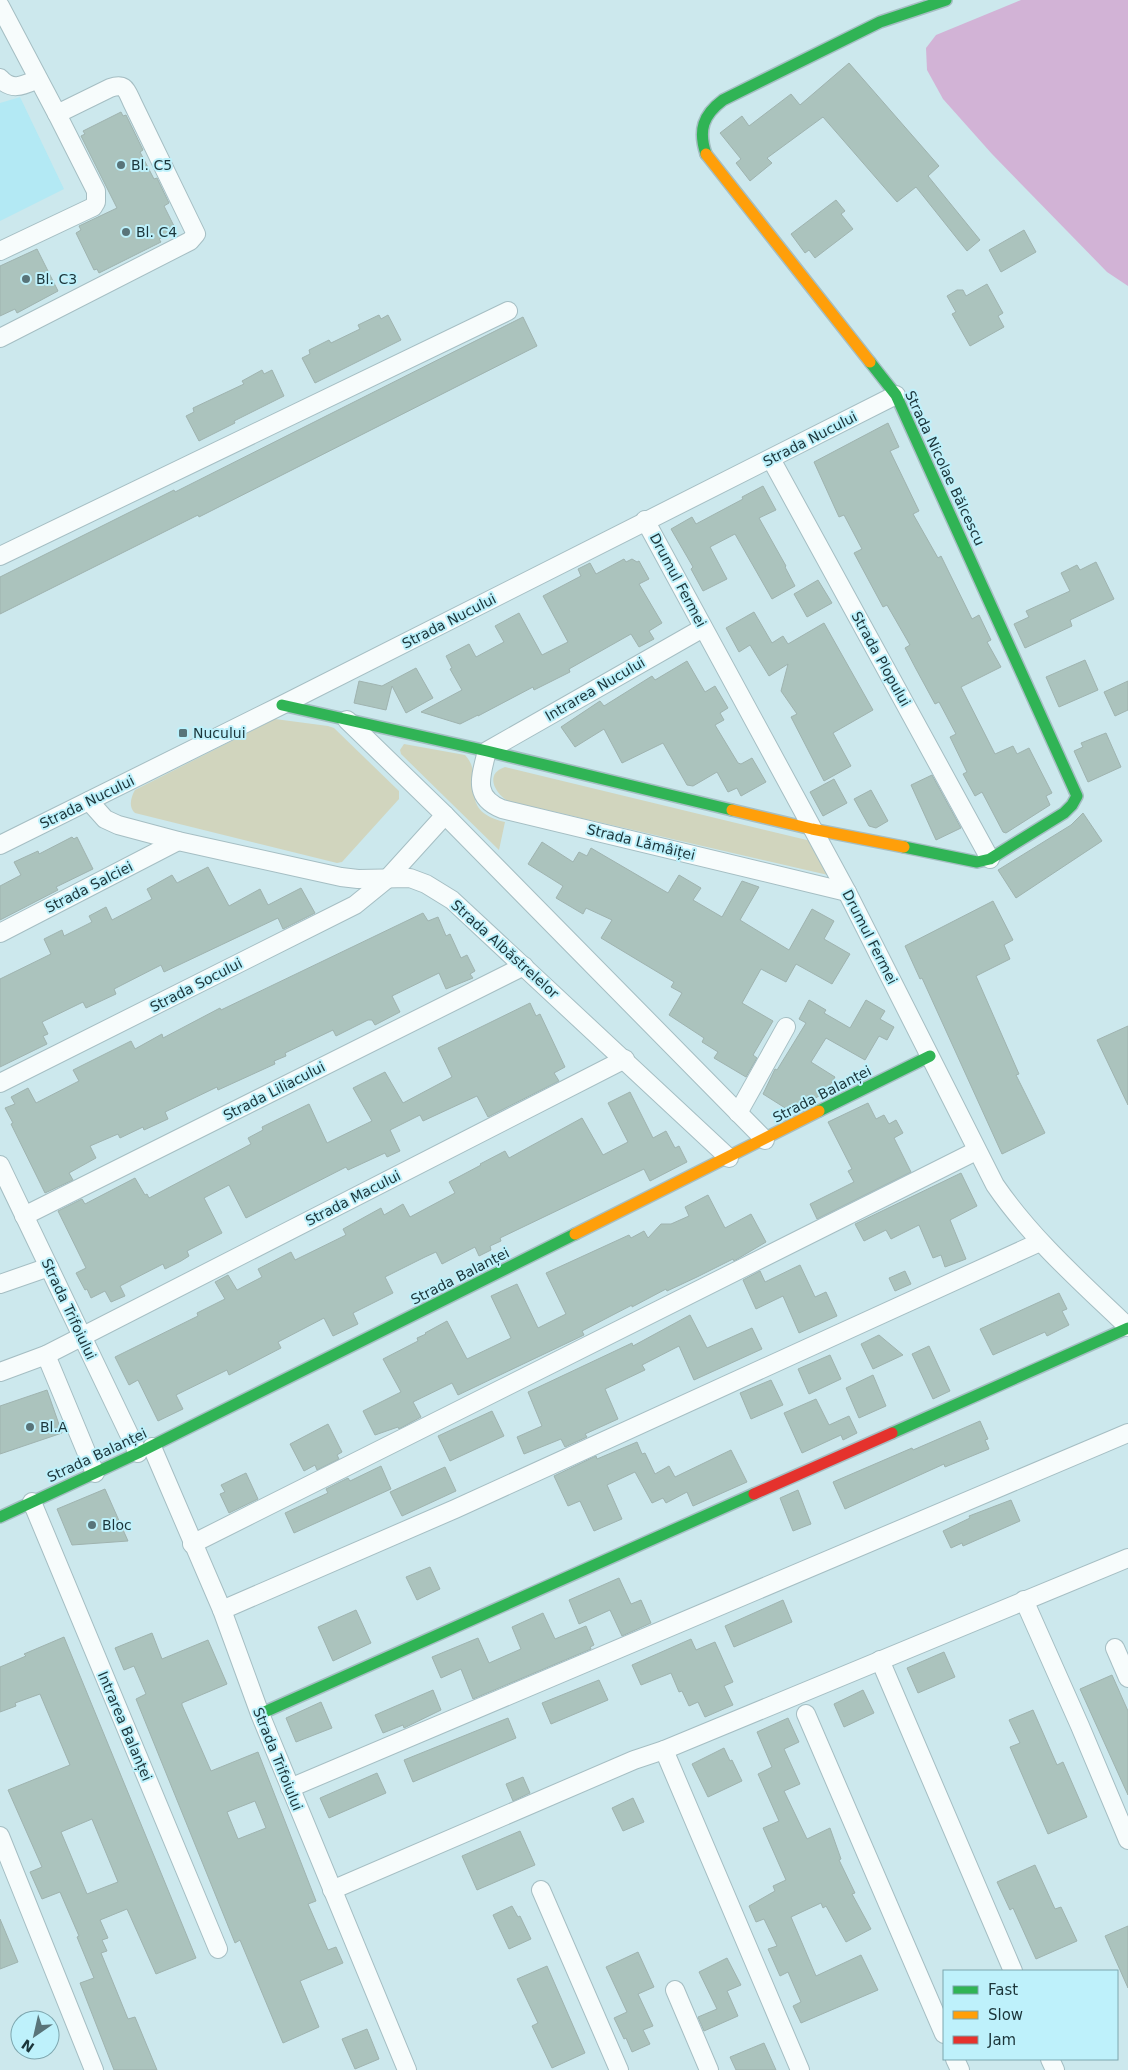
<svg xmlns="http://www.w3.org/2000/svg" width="1128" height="2070" font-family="'DejaVu Sans',sans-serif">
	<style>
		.built { fill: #b3e9f4 }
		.green { fill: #d1d5be }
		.water { fill: #d2b3d6 }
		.building { fill: #abc3bd; stroke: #9fb3af; fill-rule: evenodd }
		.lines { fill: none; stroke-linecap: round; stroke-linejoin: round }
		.street-casing { stroke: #a5bec3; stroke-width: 20 }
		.fast-casing { stroke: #a5bec3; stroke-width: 14 }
		.slow-casing { stroke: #a5bec3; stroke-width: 14 }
		.jam-casing { stroke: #a5bec3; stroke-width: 14 }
		.street { stroke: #f7fcfc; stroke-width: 18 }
		.fast { stroke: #30b455; stroke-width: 11 }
		.slow { stroke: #ff9f0a; stroke-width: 11 }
		.jam { stroke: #e5322d; stroke-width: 11 }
		.poi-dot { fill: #597479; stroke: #bef1fb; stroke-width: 2 }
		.labels { text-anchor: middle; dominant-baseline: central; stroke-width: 4; stroke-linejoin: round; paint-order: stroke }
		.poi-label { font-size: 14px; fill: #1b353a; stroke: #bef1fb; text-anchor: start }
		.street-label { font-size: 14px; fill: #1b353a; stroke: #bef1fb }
	</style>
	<rect width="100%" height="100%" fill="#cce8ed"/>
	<!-- built -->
	<polygon class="built" points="20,97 64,189 0,221 0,103"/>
	<!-- green -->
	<g class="green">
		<path d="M275,719L328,726L334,728L399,791V799L342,862L337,863L135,813C128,807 131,797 135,790Z"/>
		<path d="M404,744L465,755C487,778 454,810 505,822L499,850L401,754L400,750Z"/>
		<path d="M505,767L811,841L828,875L508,801C495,793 484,774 505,767Z"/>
	</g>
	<!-- water -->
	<polygon class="water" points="1021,0 1128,0 1128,286 1107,272 992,154 943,99 927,70 926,48 936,35"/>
	<!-- building -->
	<g class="building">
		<polygon points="849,63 939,166 928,176 980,240 967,251 916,187 897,202 823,117 767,158 772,163 750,181 736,163 741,159 720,133 742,116 749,126 791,94 800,105"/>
		<polygon points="121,112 123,116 126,115 143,150 140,152 154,179 157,178 169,203 164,206 176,230 159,239 161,242 99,273 97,269 94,270 76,233 81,230 79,226 117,208 81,136 85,134 83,131"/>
		<polygon points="836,200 845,211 841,214 853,229 815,258 809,250 805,253 791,234"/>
		<polygon points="1024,230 1036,252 1001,272 989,250"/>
		<polygon points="37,249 58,291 17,313 15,309 0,316 0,266"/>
		<polygon points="987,284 1003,313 998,316 1004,327 970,346 952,314 956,312 947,296 957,290 963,290 966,296"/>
		<polygon points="379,315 381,319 388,315 401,340 315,383 302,358 310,354 309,350 329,340 331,343 360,329 358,325"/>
		<polygon points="523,317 537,346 199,517 198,515 0,614 0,577 174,490 175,492"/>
		<polygon points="262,370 264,374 272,370 284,396 234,421 235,423 199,441 186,416 194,412 193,408 244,384 242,381"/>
		<polygon points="888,423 899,447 890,451 919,511 913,514 938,558 941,556 972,619 979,615 991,640 987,642 1001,667 961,687 995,754 1013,746 1017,754 1029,748 1052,793 1046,796 1050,805 1006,833 1003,832 982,792 975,796 963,774 967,772 950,737 956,734 939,702 935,704 916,669 905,648 910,645 887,605 883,607 854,553 862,549 844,515 839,517 814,462"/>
		<polygon points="763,486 776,510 759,518 786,566 785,567 795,586 772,599 735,534 710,547 727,579 703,591 691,569 693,567 671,529 692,517 696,524 743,499 742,497"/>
		<polygon points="624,559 626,562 632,559 637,562 639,561 649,579 639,584 662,623 649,631 654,639 639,647 631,634 569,669 570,672 534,690 533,687 478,716 478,715 460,724 421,712 462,690 450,669 452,668 446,656 469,644 476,657 504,642 495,626 519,613 542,655 568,642 543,596 581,576 578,569 590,563 596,574"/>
		<polygon points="1096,562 1114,599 1070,620 1072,626 1025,648 1014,624 1029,617 1026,611 1070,591 1061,573 1077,565 1080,570"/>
		<polygon points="818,580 832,603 807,617 794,594"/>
		<polygon points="754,612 772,643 783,636 788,644 824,623 873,710 833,733 851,766 824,781 791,717 797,714 781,691 788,664 769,676 750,645 739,652 726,628"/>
		<polygon points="1085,660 1098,690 1059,707 1046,677"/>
		<polygon points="687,661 705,692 715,686 728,708 720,713 724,720 715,725 738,763 741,764 752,758 766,782 741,796 737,788 728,792 717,772 693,786 687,785 663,743 622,763 604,729 575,747 561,727 600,701 604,706 652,676 655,680"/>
		<polygon points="416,668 433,698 406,713 392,686 386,710 354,703 359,681 382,686"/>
		<polygon points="1128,681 1128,710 1115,716 1104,692"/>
		<polygon points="1106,733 1121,767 1088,782 1074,751 1083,747 1081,743"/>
		<polygon points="932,775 961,828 936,840 911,785"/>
		<polygon points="834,779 847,803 823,816 810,792"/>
		<polygon points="871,790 888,821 876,828 869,826 854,799"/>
		<polygon points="1083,813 1102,841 1016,898 998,870 1071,825"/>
		<polygon points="72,837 74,839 77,837 93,869 56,887 58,890 0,920 0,886 21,875 14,862 38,851 39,854"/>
		<polygon points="542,842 573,862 579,852 587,856 591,848 668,893 679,875 701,888 693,900 722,917 742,881 759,887 740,920 789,950 812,909 834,921 824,939 850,954 832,984 796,964 786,982 761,969 742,1003 773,1021 753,1055 757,1058 746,1077 714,1058 718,1052 702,1042 704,1038 669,1015 682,993 671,987 674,982 601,938 612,920 586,908 583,914 556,898 563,886 528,864"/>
		<polygon points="208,867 229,906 260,889 268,905 301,888 315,913 283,929 278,918 164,972 161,965 114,989 116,994 86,1008 83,1002 42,1022 48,1034 43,1036 47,1044 0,1067 0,979 51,954 44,939 62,930 64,936 92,922 89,916 106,907 112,920 152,899 147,889 172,875 177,883"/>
		<polygon points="993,901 1013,940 1004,945 1010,959 976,976 1019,1074 1016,1075 1045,1133 1002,1154 922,978 920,979 905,946"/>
		<polygon points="423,913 428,921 438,917 446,936 450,934 461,958 467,955 475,971 470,974 473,978 446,989 439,973 392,996 400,1012 375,1025 372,1020 368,1020 336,1036 333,1030 285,1053 286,1056 274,1061 275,1064 218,1090 217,1087 165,1112 168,1119 144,1130 143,1127 120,1138 118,1134 90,1146 96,1158 69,1173 73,1180 45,1193 11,1124 13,1123 5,1108 15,1104 11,1097 28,1088 36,1103 79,1081 73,1070 131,1041 135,1049 162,1034 163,1038 220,1008 221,1010"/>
		<polygon points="809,1000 826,1010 824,1013 850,1028 866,1000 885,1011 880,1019 894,1027 887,1040 879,1036 865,1060 826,1038 811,1062 835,1077 825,1093 790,1111 763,1094 775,1069 777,1070 806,1023 799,1019"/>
		<polygon points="530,1003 536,1016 540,1014 565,1067 554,1073 559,1081 488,1117 477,1096 423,1121 420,1115 390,1130 400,1151 387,1157 385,1153 348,1170 346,1167 246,1218 229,1185 204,1198 222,1233 187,1251 189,1256 181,1261 165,1269 163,1264 120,1286 125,1296 111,1302 105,1291 91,1298 87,1289 85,1290 76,1273 86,1268 58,1211 82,1199 85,1204 135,1178 145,1195 147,1194 149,1198 251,1144 248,1138 263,1130 262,1127 309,1104 327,1143 372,1121 353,1088 385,1072 403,1103 452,1077 438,1048"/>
		<polygon points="1128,1026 1128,1105 1097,1040"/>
		<polygon points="630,1092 653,1138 666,1131 675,1148 679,1146 687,1162 650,1181 644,1169 500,1238 501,1241 490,1246 491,1250 479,1256 475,1247 442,1264 436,1252 425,1257 385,1277 393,1293 353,1313 358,1324 333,1336 324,1318 278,1342 281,1348 229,1375 227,1370 176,1395 183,1409 158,1421 138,1380 129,1385 115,1357 198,1316 197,1313 225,1299 215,1282 228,1275 237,1290 262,1277 258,1269 291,1252 295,1260 346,1235 343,1229 381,1208 384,1215 403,1204 410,1217 455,1193 449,1182 481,1165 480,1164 505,1151 509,1158 582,1118 603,1155 628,1142 608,1103"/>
		<polygon points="868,1103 876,1119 884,1115 889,1124 896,1120 903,1133 894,1138 911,1172 817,1219 810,1204 854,1182 848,1171 852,1169 828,1122"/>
		<polygon points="961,1173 977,1206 950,1220 966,1259 945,1267 941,1255 933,1258 919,1225 891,1239 886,1230 864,1241 855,1224"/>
		<polygon points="708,1195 725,1228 751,1214 766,1242 734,1261 733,1259 697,1277 667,1291 666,1289 632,1307 632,1305 582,1331 584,1335 458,1395 452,1383 413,1402 421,1417 399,1429 398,1427 375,1435 363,1411 401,1392 383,1359 418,1341 417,1338 426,1334 425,1333 447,1321 467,1359 511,1338 491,1296 517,1284 538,1328 566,1314 546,1273 629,1235 631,1238 644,1231 648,1238 661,1224 671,1224 689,1216 685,1207"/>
		<polygon points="800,1265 815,1297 826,1292 837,1316 799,1333 783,1296 756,1309 743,1280 760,1271 765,1282"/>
		<polygon points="905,1271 911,1284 895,1291 889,1278"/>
		<polygon points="1059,1293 1067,1309 1062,1311 1069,1325 1047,1336 1045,1332 993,1355 980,1329"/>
		<polygon points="690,1315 707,1348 752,1328 762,1349 694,1380 679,1346 642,1365 645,1370 605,1389 618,1419 585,1434 587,1437 565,1447 561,1439 524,1454 517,1437 542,1426 528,1392 632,1343 633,1346"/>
		<polygon points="879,1335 903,1355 873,1369 861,1344"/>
		<polygon points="929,1346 950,1391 933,1399 912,1354"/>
		<polygon points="830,1355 841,1379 809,1394 798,1369"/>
		<polygon points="873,1375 886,1406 859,1418 846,1388"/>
		<polygon points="771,1380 783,1405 751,1419 740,1393"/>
		<polygon points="47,1390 62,1433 0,1454 0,1406"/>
		<polygon points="816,1399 829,1425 849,1416 857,1433 843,1440 841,1435 802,1453 784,1413"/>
		<polygon points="492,1411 504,1436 450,1461 438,1436"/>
		<polygon points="980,1421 988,1439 985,1440 989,1449 945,1467 944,1464 845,1509 833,1482 912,1448 913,1450"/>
		<polygon points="328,1424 342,1452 337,1455 339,1459 317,1470 315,1465 304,1471 290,1444"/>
		<polygon points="637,1442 642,1454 645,1453 655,1474 669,1466 675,1477 731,1450 747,1482 693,1506 687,1492 666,1503 663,1498 652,1503 635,1472 607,1485 622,1519 594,1531 580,1501 568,1506 554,1476 596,1456 597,1459"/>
		<polygon points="381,1466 391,1489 294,1533 285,1513 328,1493 326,1489 348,1478 350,1481"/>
		<polygon points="445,1467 456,1491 402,1516 390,1492"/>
		<polygon points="246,1473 258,1499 229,1513 220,1494 225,1492 221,1485"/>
		<polygon points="105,1489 128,1541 72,1545 57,1509"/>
		<polygon points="798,1490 811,1524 793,1531 780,1498"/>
		<polygon points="1011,1500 1020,1521 963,1546 962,1543 951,1548 943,1531 970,1518 969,1516"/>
		<polygon points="430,1567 440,1589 417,1600 406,1577"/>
		<polygon points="619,1578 631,1604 641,1600 651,1623 622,1636 610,1610 579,1624 569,1600"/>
		<polygon points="783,1600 792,1622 734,1647 725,1626"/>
		<polygon points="356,1610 371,1643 333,1661 318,1627"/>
		<polygon points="543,1613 555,1639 586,1626 594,1645 590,1647 591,1649 473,1699 461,1669 441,1678 432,1657 478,1638 489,1663 521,1649 512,1627"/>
		<path d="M152,1633L162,1659L208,1640L227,1684L182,1703V1705L211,1771L258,1752L316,1901L308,1904L328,1950L336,1947L343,1963L300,1981L319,2027L283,2043L240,1940L235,1943L136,1699L146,1694L134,1666L124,1670L115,1648ZM255,1801L266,1828L238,1839L227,1812Z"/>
		<path d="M64,1637L196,1958L156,1974L127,1909L100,1920L108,1938L102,1940L107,1951L101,1953L128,2019L135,2017L157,2070H114L80,1983L94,1978L77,1937L79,1936L60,1892L42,1899L30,1872L42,1867L8,1790L70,1765L40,1694L15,1703L16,1706L0,1712V1667L26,1656L24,1654ZM92,1819L118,1882L87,1894L61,1832Z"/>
		<polygon points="691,1639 696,1650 715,1642 733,1682 724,1686 733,1705 705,1717 698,1702 689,1706 682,1691 679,1692 671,1673 641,1685 632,1665"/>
		<polygon points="944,1652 955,1677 918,1693 907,1668"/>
		<polygon points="1112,1675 1128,1711 1128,1795 1080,1689"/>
		<polygon points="599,1680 608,1700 551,1724 542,1703"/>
		<polygon points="433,1690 441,1710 404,1728 403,1725 383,1733 375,1715"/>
		<polygon points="863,1690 874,1713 844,1727 834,1704"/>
		<polygon points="321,1702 332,1728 296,1742 286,1718"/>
		<polygon points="1033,1710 1057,1765 1063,1762 1087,1817 1048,1834 1010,1747 1020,1743 1009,1720"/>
		<polygon points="508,1718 516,1738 413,1782 404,1760"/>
		<polygon points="788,1718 799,1742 784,1749 800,1784 784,1791 807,1839 830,1828 841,1859 839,1860 855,1893 852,1894 871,1929 846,1942 826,1906 823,1908 821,1903 791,1917 816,1976 861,1955 878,1990 801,2023 793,2006 801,2002 788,1972 780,1976 768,1949 777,1946 764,1919 756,1922 749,1906 775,1891 773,1886 786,1880 763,1828 779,1821 758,1774 772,1767 757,1732"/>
		<polygon points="724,1748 730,1761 732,1760 742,1781 708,1797 692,1764"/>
		<polygon points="377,1773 386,1793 329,1818 320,1798"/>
		<polygon points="523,1777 530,1793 513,1801 506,1784"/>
		<polygon points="633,1798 644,1822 623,1831 612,1808"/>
		<polygon points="520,1831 535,1865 477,1890 462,1856"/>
		<polygon points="1035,1865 1055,1909 1061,1907 1077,1941 1036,1959 1013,1908 1010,1910 997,1882"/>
		<polygon points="512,1906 518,1917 520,1916 531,1939 509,1949 493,1915"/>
		<polygon points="0,1919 18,1962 0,1969"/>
		<polygon points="1128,1926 1128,1988 1105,1936"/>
		<polygon points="638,1952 654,1987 638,1994 653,2026 643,2030 650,2044 632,2052 626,2038 624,2039 614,2018 627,2012 606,1967"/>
		<polygon points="727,1958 741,1985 727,1991 738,2016 704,2031 698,2017 717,2009 699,1972"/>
		<polygon points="547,1966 585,2053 552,2068 532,2026 538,2023 517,1979"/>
		<polygon points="367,2029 379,2059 355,2069 342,2039"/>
		<polygon points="764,2043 776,2070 736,2070 730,2057"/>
	</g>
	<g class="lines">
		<defs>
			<g id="street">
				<polyline points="0,6 57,114"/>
				<path d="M0,78C12,92 24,85 38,79"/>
				<path d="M0,251L93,207L96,202V191L57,114L110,88C125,83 126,89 132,102L196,234L190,241L0,338"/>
				<polyline points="771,459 990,859"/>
				<path d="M645,520L847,892L995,1185C1032,1239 1081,1282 1128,1327"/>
				<polyline points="0,556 508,311"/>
				<path d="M703,628L487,751C481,776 472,797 502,809L847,892"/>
				<polyline points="347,720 445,815 765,1140"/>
				<polyline points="89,801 105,819 118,825 178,841 341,877 358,879 410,878 426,884 452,900 729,1158"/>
				<polyline points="0,845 282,705 896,395"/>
				<polyline points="0,933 178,841"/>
				<polyline points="0,1083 355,905 387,879 445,815"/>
				<polyline points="738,1113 786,1027"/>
				<polyline points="0,1165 138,1453"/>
				<polyline points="24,1216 524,966"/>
				<polyline points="0,1284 49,1267"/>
				<polyline points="46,1355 95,1473"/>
				<polyline points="0,1372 46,1355 625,1059"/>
				<polyline points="152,1447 222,1610 260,1714 407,2070"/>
				<polyline points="32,1502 218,1949"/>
				<polyline points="192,1544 976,1151"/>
				<polyline points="1024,1600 1080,1726 1128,1840"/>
				<polyline points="222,1610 455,1509 1040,1242"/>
				<polyline points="1115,1648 1128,1678"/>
				<polyline points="880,1660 1013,1971"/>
				<polyline points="806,1714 944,2034"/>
				<polyline points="664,1750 800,2070"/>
				<polyline points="290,1788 1128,1433"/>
				<polyline points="0,1836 94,2070"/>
				<polyline points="332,1890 634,1760 664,1750 1128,1558"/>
				<polyline points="541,1890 619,2070"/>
				<polyline points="675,1990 709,2070"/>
				<polyline points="955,2059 960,2070"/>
				<polyline points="1050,2059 1055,2070"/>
			</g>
			<g id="fast">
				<path d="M706,154C698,130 703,115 723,100L880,22L946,0"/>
				<polyline points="870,362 896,395 1077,796 1072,805 1064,813 990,859 977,862 904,847"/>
				<polyline points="282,705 487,751 732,810"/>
				<polyline points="819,1111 930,1056"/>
				<polyline points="892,1433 1128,1328"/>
				<polyline points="0,1517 138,1453 575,1234"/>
				<polyline points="260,1714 754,1494"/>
			</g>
			<g id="slow">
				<polyline points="706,154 870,362"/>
				<polyline points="732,810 812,829 904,847"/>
				<polyline points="575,1234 819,1111"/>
			</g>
			<polyline id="jam" points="754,1494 892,1433"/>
		</defs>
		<!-- street casing -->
		<use href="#street" class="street-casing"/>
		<!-- fast casing -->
		<use href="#fast" class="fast-casing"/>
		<!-- slow casing -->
		<use href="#slow" class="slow-casing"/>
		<!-- jam casing -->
		<use href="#jam" class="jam-casing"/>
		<!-- street -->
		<use href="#street" class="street"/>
		<!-- fast -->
		<use href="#fast" class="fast"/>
		<!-- slow -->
		<use href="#slow" class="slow"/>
		<!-- jam -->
		<use href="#jam" class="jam"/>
	</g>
	<!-- markers -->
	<g class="poi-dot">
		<circle cx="121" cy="165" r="5"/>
		<circle cx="126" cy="232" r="5"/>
		<circle cx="26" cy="279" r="5"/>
		<rect x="178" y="728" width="10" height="10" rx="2.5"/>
		<circle cx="30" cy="1427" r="5"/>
		<circle cx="92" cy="1525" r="5"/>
	</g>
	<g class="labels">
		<!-- poi labels -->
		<g class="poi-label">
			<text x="131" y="165">Bl. C5</text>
			<text x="136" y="232">Bl. C4</text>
			<text x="36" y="279">Bl. C3</text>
			<text x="193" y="733">Nucului</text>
			<text x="40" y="1427">Bl.A</text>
			<text x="102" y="1525">Bloc</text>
		</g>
		<!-- street labels -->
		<g class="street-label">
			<text transform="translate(810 439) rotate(-27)">Strada Nucului</text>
			<text transform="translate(945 468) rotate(65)">Strada Nicolae Bălcescu</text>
			<text transform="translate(678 580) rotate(62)">Drumul Fermei</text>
			<text transform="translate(449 621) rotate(-27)">Strada Nucului</text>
			<text transform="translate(881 659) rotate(61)">Strada Plopului</text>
			<text transform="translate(595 689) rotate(-30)">Intrarea Nucului</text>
			<text transform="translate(87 802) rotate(-26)">Strada Nucului</text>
			<text transform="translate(641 842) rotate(14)">Strada Lămâiței</text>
			<text transform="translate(89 887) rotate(-27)">Strada Salciei</text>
			<text transform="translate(870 937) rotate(63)">Drumul Fermei</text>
			<text transform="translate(505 949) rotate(42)">Strada Albăstrelelor</text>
			<text transform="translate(196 985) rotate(-27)">Strada Socului</text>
			<text transform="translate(274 1091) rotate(-27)">Strada Liliacului</text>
			<text transform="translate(822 1094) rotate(-27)">Strada Balanței</text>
			<text transform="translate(353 1198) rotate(-27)">Strada Macului</text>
			<text transform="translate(460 1276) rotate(-27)">Strada Balanței</text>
			<text transform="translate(69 1309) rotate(65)">Strada Trifoiului</text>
			<text transform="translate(97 1455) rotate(-25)">Strada Balanței</text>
			<text transform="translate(125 1726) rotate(67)">Intrarea Balanței</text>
			<text transform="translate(278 1759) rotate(68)">Strada Trifoiului</text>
		</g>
	</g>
	<!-- legend -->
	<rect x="943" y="1970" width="175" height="90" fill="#bef1fb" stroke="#7da6ae"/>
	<rect x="953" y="1986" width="25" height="8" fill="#30b455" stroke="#7da6ae"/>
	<text x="988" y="1995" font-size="15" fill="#1b353a">Fast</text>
	<rect x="953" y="2011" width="25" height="8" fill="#ff9f0a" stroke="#7da6ae"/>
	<text x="988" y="2020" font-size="15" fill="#1b353a">Slow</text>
	<rect x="953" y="2036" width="25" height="8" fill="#e5322d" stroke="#7da6ae"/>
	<text x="988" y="2045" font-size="15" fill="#1b353a">Jam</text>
	<!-- north arrow -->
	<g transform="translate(35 2035) rotate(214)"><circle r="24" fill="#bef1fb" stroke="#7da6ae"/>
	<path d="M0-4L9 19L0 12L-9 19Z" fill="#597479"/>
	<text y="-8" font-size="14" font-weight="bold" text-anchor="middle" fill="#1b353a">N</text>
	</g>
</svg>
